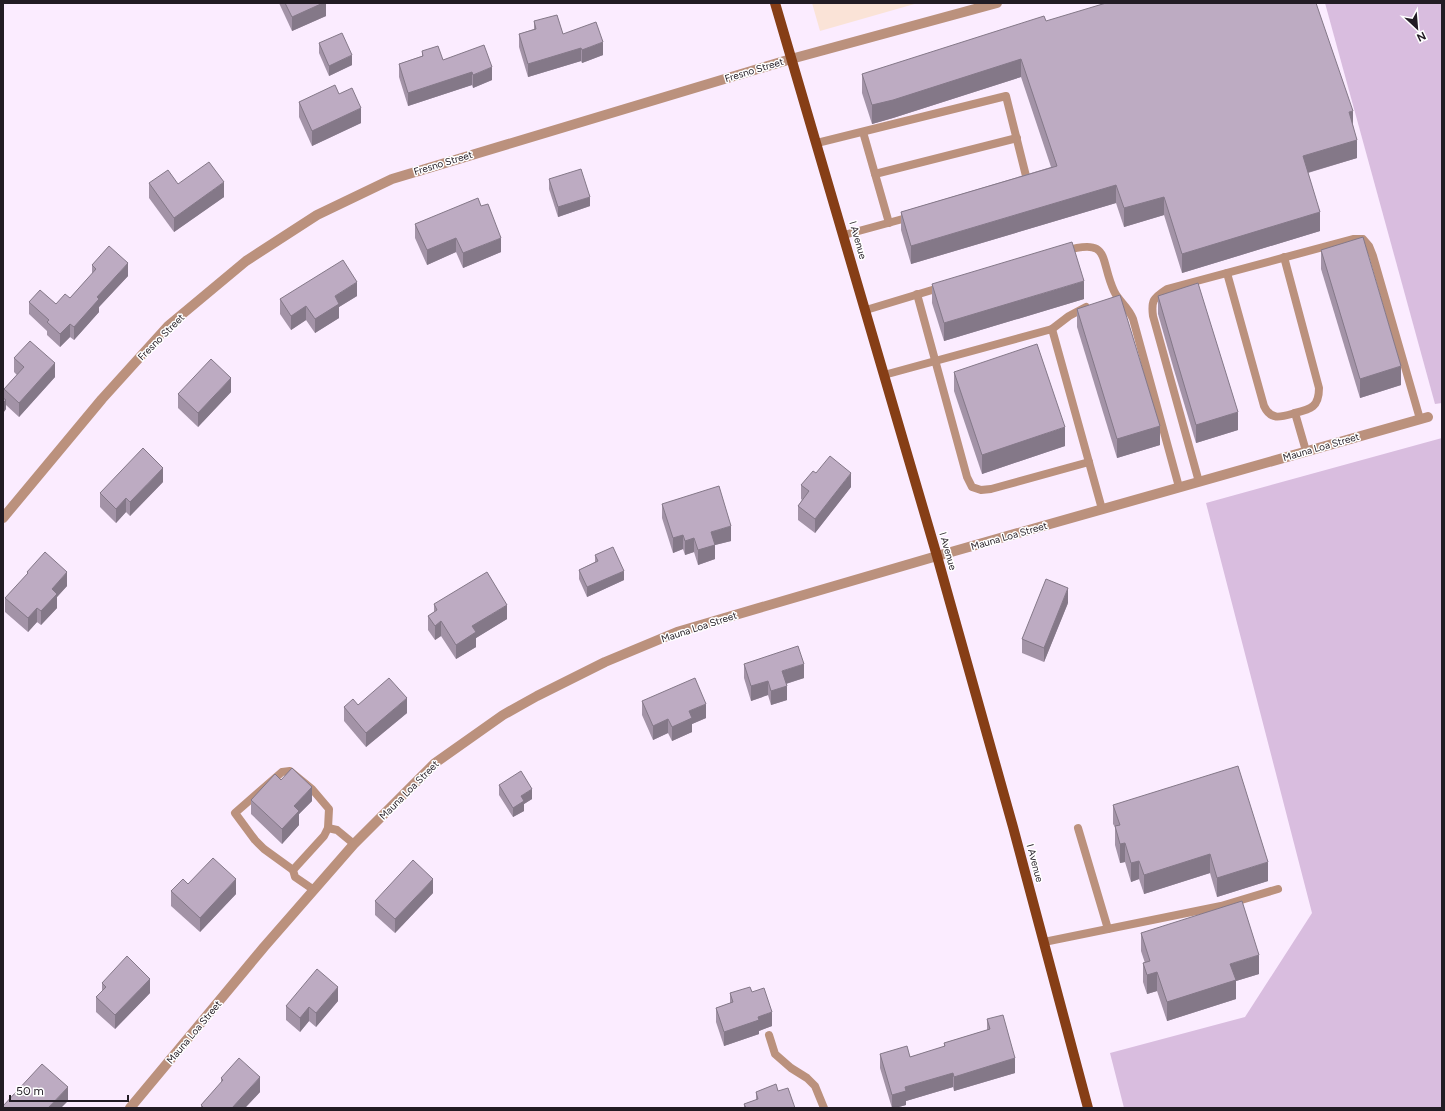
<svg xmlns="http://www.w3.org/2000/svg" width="1445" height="1111" font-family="Figtree,sans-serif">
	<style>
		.commercial { fill: #fae3d7 }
		.green { fill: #d9bddf }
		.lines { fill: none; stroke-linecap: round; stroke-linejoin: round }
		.lane { stroke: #bb917d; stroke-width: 8 }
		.street { stroke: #bb917d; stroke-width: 10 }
		.primary { stroke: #863e16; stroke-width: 10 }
		.wall { fill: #a393a7 }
		.shaded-wall { fill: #847888 }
		.building { fill: #bdabc2; stroke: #847888 }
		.labels { text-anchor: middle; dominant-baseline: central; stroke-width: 3; stroke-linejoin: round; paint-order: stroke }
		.street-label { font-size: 10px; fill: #221c24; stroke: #fff }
	</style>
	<rect width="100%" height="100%" fill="#fbecff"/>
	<!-- commercial -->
	<polygon class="commercial" points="812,3 918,3 820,31"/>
	<!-- green -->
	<g class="green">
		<polygon points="1325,3 1442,3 1442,403 1435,404"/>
		<polygon points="1442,438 1442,1108 1124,1108 1110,1053 1245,1017 1312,913 1206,503"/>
	</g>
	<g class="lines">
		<!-- lane -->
		<g class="lane">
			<polyline points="863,132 875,174"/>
			<polyline points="817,143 1006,96 1028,184"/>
			<polyline points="889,223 875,174 1017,138"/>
			<polyline points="844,235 910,217"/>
			<path d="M1064,251C1112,237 1099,259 1114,291C1119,302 1128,306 1133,319L1179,487"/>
			<path d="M1284,257L1319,388C1319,407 1311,409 1295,413L1306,451"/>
			<path d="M1227,273L1264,406C1271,421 1281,417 1295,413"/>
			<polyline points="917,294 967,477 972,487 981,490 991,489 1089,462"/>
			<polyline points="866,310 942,287"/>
			<polyline points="1052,329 1069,316 1086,307"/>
			<polyline points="884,375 1052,329 1102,509"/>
			<path d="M1199,482L1153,316C1151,301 1153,298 1167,289L1353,239H1363L1369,246L1373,256L1420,419"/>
			<polyline points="1078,828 1108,929"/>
			<polyline points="293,870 264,849 255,840 235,813 282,772 290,771 312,789 329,809 328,828"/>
			<polyline points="314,890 295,877 293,870 324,836 328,828 337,830 354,844"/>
			<polyline points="1044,942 1221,906 1278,889"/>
			<polyline points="769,1035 775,1054 791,1068 807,1078 815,1086 824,1108"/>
		</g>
		<!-- street -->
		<g class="street">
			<polyline points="3,518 102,399 168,326 246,261 317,215 392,179 791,59 997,3"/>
			<polyline points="130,1108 264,947 354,844 435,763 503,715 537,696 605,662 677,632 937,556 1428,417"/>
		</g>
		<!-- primary -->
		<polyline class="primary" points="775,3 937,556 1013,827 1088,1108"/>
	</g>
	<!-- wall -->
	<g class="wall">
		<polygon points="279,3 326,3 326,16 292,31"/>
		<polygon points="534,21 563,34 603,55 582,63 581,61 528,77 519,47 519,34 534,29"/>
		<polygon points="1046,21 1353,125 1357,158 1308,173 1320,231 1182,273 1164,215 1124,227 1116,203 911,264 901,230 901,212 1051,167 1021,77 893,118 872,124 862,93 862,74"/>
		<polygon points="319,43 352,65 329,76 319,53"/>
		<polygon points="422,51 443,60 492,80 473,88 472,85 408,106 399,77 399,64 422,56"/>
		<polygon points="339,94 361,123 312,146 299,117 299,102"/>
		<polygon points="549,179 590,206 558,217 549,189"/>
		<polygon points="149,183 178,184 224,197 174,232 149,198"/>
		<polygon points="415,224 501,252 463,268 456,252 427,265 415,238"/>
		<polygon points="1321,250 1401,385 1360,398 1321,269"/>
		<polygon points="92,265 128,276 99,307 99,312 74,340 70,337 60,347 47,335 47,331 29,314 29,302 56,304 70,298 92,274"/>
		<polygon points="932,284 1084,299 944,341 932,303"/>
		<polygon points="357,296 339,307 339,318 315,333 306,320 291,330 280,314 280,299"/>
		<polygon points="1158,296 1238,430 1196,443 1174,370 1158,314"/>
		<polygon points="1077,309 1160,445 1117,458 1077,327"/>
		<polygon points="14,358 55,377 19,417 6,405 6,409 3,413 3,398 4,399 4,389 17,375 14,372"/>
		<polygon points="954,372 1065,446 982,474 954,391"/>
		<polygon points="231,392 198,427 178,408 178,394"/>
		<polygon points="816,473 851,487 815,533 798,520 798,506 802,500 801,499 801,485"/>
		<polygon points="163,482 130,516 126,512 116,523 100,507 100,493"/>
		<polygon points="662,504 731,541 715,545 715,559 698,565 694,552 685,555 683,549 673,553 662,518"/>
		<polygon points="595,555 624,580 587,597 579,579 579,570 595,562"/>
		<polygon points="27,572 67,586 57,597 57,608 41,625 37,622 28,632 5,612 5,598 27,575"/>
		<polygon points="1068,603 1044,662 1022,653 1022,639"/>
		<polygon points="434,604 507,619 476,638 476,647 456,659 441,636 435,640 428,630 428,616 434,612"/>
		<polygon points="744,664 804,678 786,684 787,700 771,705 768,695 751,701 744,678"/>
		<polygon points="642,701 706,718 692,724 692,732 672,741 668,733 653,740 642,715"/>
		<polygon points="358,705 407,713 366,747 344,721 344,707"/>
		<polygon points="281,780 312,801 299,814 299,825 282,844 251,814 251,800"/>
		<polygon points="499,785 532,799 524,804 524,811 513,817 499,795"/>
		<polygon points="1113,805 1268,881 1217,897 1210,873 1144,894 1139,879 1131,882 1125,862 1120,863 1115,845 1115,827 1113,824"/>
		<polygon points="188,884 236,894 200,932 171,906 171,891"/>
		<polygon points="433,893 395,933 375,915 375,901"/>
		<polygon points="1141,933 1259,974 1236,981 1236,999 1167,1021 1157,991 1147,994 1143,982 1143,963 1145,963 1141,951"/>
		<polygon points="102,983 150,993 115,1029 96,1012 96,997 102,992"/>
		<polygon points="752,992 772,1026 759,1031 759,1034 724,1046 716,1022 716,1008 730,1003 730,993"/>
		<polygon points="338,1001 316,1027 309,1021 300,1032 286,1020 286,1006"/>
		<polygon points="987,1019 1015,1073 954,1091 953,1087 906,1101 906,1105 895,1108 892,1108 880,1068 880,1054 910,1057 944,1047 944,1043 987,1030"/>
		<polygon points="221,1078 260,1092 245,1108 201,1108 201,1105 221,1083"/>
		<polygon points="778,1091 795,1108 744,1108 744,1104 756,1100 756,1092"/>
	</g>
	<!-- shaded-wall -->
	<g class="shaded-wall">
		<polygon points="323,3 326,3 326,16 292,31 292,17"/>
		<polygon points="603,42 603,55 582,63 582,50"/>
		<polygon points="581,48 581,61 528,77 528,64"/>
		<polygon points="352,55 352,65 329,76 329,66"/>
		<polygon points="1021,59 1021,77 893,118 872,124 872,105"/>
		<polygon points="492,67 492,80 473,88 473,75"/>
		<polygon points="472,72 472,85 408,106 408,93"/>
		<polygon points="361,108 361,123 312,146 312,131"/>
		<polygon points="1353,111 1353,129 1349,112"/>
		<polygon points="1357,140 1357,158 1303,174 1303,156"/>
		<polygon points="224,182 224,197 174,232 174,218"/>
		<polygon points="1116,185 1116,203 911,264 911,246"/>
		<polygon points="590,197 590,206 558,217 558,207"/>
		<polygon points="1164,197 1164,215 1124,227 1124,208"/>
		<polygon points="1320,212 1320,231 1182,273 1182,254"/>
		<polygon points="456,238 456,252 427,265 427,250"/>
		<polygon points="501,238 501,252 463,268 463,253"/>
		<polygon points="128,263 128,276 99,307 99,312 74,340 74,327 97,297"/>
		<polygon points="1084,281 1084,299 944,341 944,323"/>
		<polygon points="357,282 357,296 339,307 339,318 315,333 315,319 335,296"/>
		<polygon points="306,306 306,320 291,330 291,316"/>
		<polygon points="70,324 70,337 60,347 60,334"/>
		<polygon points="55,363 55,377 19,417 19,403"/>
		<polygon points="1401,366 1401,385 1360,398 1360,379"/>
		<polygon points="231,378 231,392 198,427 198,413"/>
		<polygon points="6,400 6,409 3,413 3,403"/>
		<polygon points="1238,412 1238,430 1196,443 1196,425"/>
		<polygon points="1160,426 1160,445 1117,458 1117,439"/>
		<polygon points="1065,427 1065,446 982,474 982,455"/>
		<polygon points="163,468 163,482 130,516 130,502"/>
		<polygon points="851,473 851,487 815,533 815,519"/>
		<polygon points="126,498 126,512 116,523 116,509"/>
		<polygon points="731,526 731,541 715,545 715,559 698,565 698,550 711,532"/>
		<polygon points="683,535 683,549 673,553 673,538"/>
		<polygon points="694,538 694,552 685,555 685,541"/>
		<polygon points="624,571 624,580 587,597 587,587"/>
		<polygon points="67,572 67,586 57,597 57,608 41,625 41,611 52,589"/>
		<polygon points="1068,588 1068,603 1044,662 1044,648"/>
		<polygon points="507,605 507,619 476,638 476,647 456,659 456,645 472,626"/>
		<polygon points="37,608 37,622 28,632 28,618"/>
		<polygon points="441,621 441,636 435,640 435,626"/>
		<polygon points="804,664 804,678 782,685 782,671"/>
		<polygon points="768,681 768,695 751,701 751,686"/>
		<polygon points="787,686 787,700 771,705 771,691"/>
		<polygon points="407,698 407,713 366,747 366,733"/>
		<polygon points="706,704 706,718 692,724 692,732 672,741 672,727 689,711"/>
		<polygon points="668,719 668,733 653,740 653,726"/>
		<polygon points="312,787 312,801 299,814 299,825 282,844 282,829 294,806"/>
		<polygon points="532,789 532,799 524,804 524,811 513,817 513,808 521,796"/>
		<polygon points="1125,843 1125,862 1120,863 1120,844"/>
		<polygon points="1210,854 1210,873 1144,894 1144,875"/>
		<polygon points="1139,861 1139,879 1131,882 1131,863"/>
		<polygon points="1268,862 1268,881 1217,897 1217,878"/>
		<polygon points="236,879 236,894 200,932 200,918"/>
		<polygon points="433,879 433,893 395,933 395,919"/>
		<polygon points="1259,955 1259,974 1236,981 1236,999 1167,1021 1167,1002 1230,964"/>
		<polygon points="1157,972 1157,991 1147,994 1147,975"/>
		<polygon points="150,979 150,993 115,1029 115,1015"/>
		<polygon points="338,987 338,1001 316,1027 316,1013"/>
		<polygon points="309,1007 309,1021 300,1032 300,1018"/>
		<polygon points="772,1012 772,1026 759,1031 759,1034 724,1046 724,1032 758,1017"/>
		<polygon points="1015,1058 1015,1073 954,1091 954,1077"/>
		<polygon points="953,1073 953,1087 906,1101 906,1105 895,1108 892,1108 892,1095 905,1087"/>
		<polygon points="260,1077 260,1092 245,1108 232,1108"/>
		<polygon points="68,1087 68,1101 61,1108 48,1108"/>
	</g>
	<!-- building -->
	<g class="building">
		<polygon points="285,3 323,3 292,17"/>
		<polygon points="1106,3 1316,3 1353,111 1349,112 1357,140 1303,156 1320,212 1182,254 1164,197 1124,208 1116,185 911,246 901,212 1057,166 1021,59 893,100 872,105 862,74 1044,16 1046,21"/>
		<polygon points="557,15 563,34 596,22 603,42 582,50 581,48 528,64 519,34 536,29 534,21"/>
		<polygon points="342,33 352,55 329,66 319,43"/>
		<polygon points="484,45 492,67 473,75 472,72 408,93 399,64 423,56 422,51 438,46 443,60"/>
		<polygon points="335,85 339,94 352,88 361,108 312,131 299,102"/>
		<polygon points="209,162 224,182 174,218 149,183 168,170 178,184"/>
		<polygon points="581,169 590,197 558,207 549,179"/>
		<polygon points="478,198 481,206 488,204 501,238 463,253 456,238 427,250 415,224"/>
		<polygon points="1363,237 1401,366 1360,379 1321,250"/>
		<polygon points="1072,242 1084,281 944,323 932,284"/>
		<polygon points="109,246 128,263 97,297 99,299 74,327 70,324 60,334 47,322 49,320 29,302 40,290 56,304 65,294 70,298 96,269 92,265"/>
		<polygon points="343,260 357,282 335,296 339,304 315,319 306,306 291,316 280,299"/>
		<polygon points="1198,283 1238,412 1196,425 1174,351 1158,296"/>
		<polygon points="1120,295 1160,426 1117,439 1077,309"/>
		<polygon points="30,341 55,363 19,403 4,389 24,367 14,358"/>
		<polygon points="1037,344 1065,427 982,455 954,372"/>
		<polygon points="211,359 231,378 198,413 178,394"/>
		<polygon points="3,398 6,400 3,403"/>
		<polygon points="143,448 163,468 130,502 126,498 116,509 100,493"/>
		<polygon points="830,456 851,473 815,519 798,506 809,491 801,485 813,471 816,473"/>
		<polygon points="719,486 731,526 711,532 715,545 698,550 694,538 685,541 683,535 673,538 662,504"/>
		<polygon points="613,547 624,571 587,587 579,570 598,561 595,555"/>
		<polygon points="45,552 67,572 52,589 57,594 41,611 37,608 28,618 5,598 28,573 27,572"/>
		<polygon points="487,572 507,605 472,626 476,632 456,645 441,621 435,626 428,616 437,610 434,604"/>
		<polygon points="1046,579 1068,588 1044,648 1022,639"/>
		<polygon points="798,646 804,664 782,671 787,686 771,691 768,681 751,686 744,664"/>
		<polygon points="389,678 407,698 366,733 344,707 353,699 358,705"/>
		<polygon points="695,678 706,704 689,711 692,718 672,727 668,719 653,726 642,701"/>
		<polygon points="1238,766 1268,862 1217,878 1210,854 1144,875 1139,861 1131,863 1125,843 1120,844 1115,826 1120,825 1113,805"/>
		<polygon points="292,768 312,787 294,806 299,811 282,829 251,800 275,774 281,780"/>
		<polygon points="521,771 532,789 521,796 524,801 513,808 499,785"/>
		<polygon points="213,858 236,879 200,918 171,891 183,879 188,884"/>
		<polygon points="413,860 433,879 395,919 375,901"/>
		<polygon points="1242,901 1259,955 1230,964 1236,980 1167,1002 1157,972 1147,975 1143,963 1150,961 1141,933"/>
		<polygon points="127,956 150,979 115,1015 96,997 106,987 102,983"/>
		<polygon points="317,969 338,987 316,1013 309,1007 300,1018 286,1006"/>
		<polygon points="750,987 752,992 764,988 772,1012 758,1017 759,1020 724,1032 716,1008 733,1002 730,993"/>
		<polygon points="1003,1015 1015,1058 954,1077 953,1073 905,1087 906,1091 892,1095 880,1054 907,1046 910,1057 945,1046 944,1043 990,1029 987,1019"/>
		<polygon points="239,1058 260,1077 232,1108 204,1108 201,1105 223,1080 221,1078"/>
		<polygon points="42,1064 68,1087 48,1108 3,1108 3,1106"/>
		<polygon points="776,1084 778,1091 788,1088 795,1108 746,1108 744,1104 758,1099 756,1092"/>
	</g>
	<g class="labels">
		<!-- street labels -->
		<g class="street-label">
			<text transform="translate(754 70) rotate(-17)">Fresno Street</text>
			<text transform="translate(443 163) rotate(-17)">Fresno Street</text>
			<text transform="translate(858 240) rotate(74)">I Avenue</text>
			<text transform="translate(161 337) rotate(-45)">Fresno Street</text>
			<text transform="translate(1321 447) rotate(-16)">Mauna Loa Street</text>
			<text transform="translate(1009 536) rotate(-16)">Mauna Loa Street</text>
			<text transform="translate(948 551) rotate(74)">I Avenue</text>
			<text transform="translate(699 627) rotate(-18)">Mauna Loa Street</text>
			<text transform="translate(409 790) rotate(-45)">Mauna Loa Street</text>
			<text transform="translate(1035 863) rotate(75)">I Avenue</text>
			<text transform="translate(194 1032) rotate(-50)">Mauna Loa Street</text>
		</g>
	</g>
	<!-- border -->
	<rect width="1445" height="1111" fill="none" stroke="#221c24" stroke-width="8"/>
	<!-- north arrow -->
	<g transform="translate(1417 28) rotate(154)" stroke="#ffffff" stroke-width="3" paint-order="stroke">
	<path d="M0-3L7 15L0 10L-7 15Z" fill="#221c24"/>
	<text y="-6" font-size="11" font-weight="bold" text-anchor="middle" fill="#221c24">N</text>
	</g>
	<!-- scale -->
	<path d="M10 1095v6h118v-6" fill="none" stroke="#221c24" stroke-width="2"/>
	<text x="16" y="1095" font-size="12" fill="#221c24" stroke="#ffffff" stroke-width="3" paint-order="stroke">50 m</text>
</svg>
